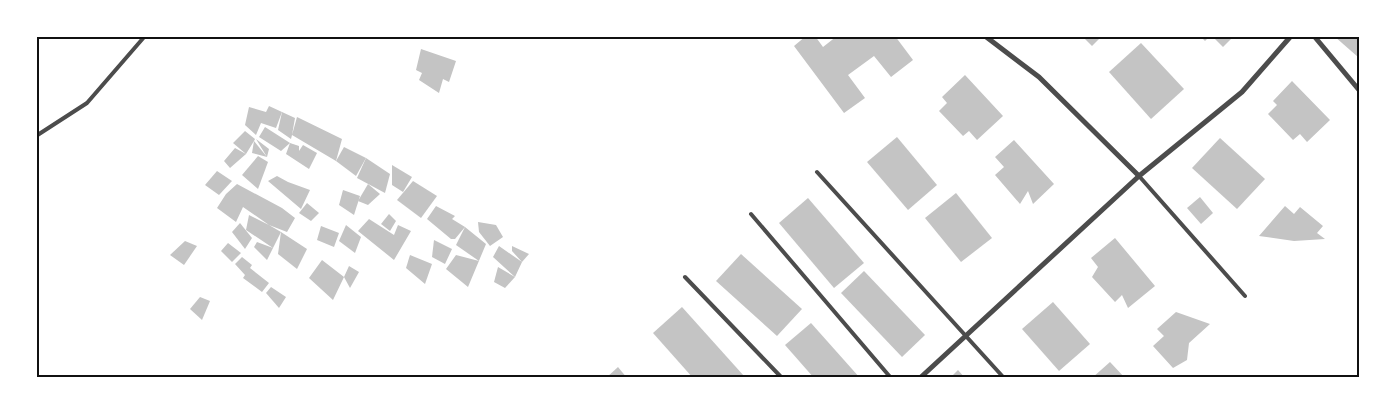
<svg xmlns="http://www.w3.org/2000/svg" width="1395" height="414" font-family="'Noto Serif',serif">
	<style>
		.building { fill: #c4c4c4 }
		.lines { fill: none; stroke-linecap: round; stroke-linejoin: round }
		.service { stroke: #4c4c4c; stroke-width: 4 }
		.minor { stroke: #4c4c4c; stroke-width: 5 }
		.neatline { fill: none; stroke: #111; stroke-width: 2 }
	</style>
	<rect width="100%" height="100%" fill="#fff"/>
	<!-- building -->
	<g class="building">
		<polygon points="806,36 815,36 823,47 837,36 895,36 913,60 891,77 874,56 848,75 865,98 844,113 794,46"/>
		<polygon points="1082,36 1102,36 1092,46"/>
		<polygon points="1200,36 1210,36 1205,41"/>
		<polygon points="1212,36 1234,36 1223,47"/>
		<polygon points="1334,36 1359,36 1359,56 1358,57"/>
		<polygon points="1141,43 1184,89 1151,119 1109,72"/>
		<polygon points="421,49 456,61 449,82 443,79 439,93 419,80 422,73 416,70"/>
		<polygon points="965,75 1003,116 977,140 969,131 963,136 939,111 947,103 942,97"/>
		<polygon points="1292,81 1330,120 1307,142 1300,134 1293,140 1268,114 1277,105 1273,101"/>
		<polygon points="269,106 282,112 276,128 261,123 256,135 245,125 249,107 266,112"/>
		<polygon points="282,112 295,118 292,135 297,117 342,139 336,161 292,135 291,139 278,130"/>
		<polygon points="265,127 290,143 299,146 299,151 303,145 317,153 309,169 286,154 290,143 281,151 259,137"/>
		<polygon points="245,131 255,139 254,141 267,157 256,139 269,149 267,157 252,153 254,141 246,154 230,168 224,161 235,148 246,154 233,143"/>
		<polygon points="897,137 937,185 908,210 867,162"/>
		<polygon points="1220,138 1265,179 1237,209 1192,168"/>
		<polygon points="1014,140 1054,184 1033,204 1028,191 1020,204 995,175 1004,167 995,157"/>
		<polygon points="344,147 366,158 356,176 336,161"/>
		<polygon points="258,156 268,162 258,189 242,175"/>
		<polygon points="366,158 390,174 385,193 357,178"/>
		<polygon points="392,165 412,177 403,192 392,185"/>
		<polygon points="217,171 232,181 219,195 205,185"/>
		<polygon points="277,176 288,182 310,190 301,209 268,181"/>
		<polygon points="413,181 437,196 421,218 397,200"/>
		<polygon points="237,184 282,208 295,218 287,232 269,225 281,232 267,260 254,247 257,242 273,248 246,230 249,215 269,225 243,207 236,222 217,208 226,194"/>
		<polygon points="368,184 380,194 368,205 358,201"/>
		<polygon points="343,190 360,196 354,215 339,205"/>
		<polygon points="956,193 992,238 961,262 925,218"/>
		<polygon points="1200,197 1213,213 1201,224 1187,208"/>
		<polygon points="808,198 864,263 834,288 779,223"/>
		<polygon points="307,203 319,213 311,221 299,213"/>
		<polygon points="436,206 455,216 452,219 465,227 486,244 468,287 446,269 456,255 479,261 456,245 465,227 455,239 451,239 427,219"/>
		<polygon points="1285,206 1294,214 1300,207 1323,226 1317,233 1325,239 1294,241 1259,236"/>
		<polygon points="389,214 396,221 390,231 381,224"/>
		<polygon points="369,219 394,235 398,225 411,231 394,260 358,231"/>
		<polygon points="478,222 496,225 503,237 490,246 479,232"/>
		<polygon points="240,223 252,238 245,249 232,232"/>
		<polygon points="346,225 361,237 355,253 339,241"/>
		<polygon points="321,226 339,233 334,247 317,240"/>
		<polygon points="281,232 307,249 297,269 278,254"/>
		<polygon points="1115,238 1155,286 1128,308 1122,295 1115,302 1092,277 1098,267 1091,258"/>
		<polygon points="434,240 452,249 445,264 432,257"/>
		<polygon points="185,241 197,246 184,265 170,255"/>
		<polygon points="228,243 241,253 232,262 221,251"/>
		<polygon points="499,246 522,262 512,251 512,246 529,254 522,262 515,277 493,257"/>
		<polygon points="741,254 802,309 777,336 716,281"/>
		<polygon points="410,255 432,264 425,284 406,268"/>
		<polygon points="242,257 252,265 250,268 269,283 262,292 243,278 245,275 235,264"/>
		<polygon points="322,260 344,277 349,266 359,272 350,288 344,277 333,300 309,278"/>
		<polygon points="498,267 515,277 505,288 494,282"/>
		<polygon points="864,271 925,335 902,357 841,293"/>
		<polygon points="271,287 286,297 279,308 266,293"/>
		<polygon points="200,297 210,301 202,320 190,309"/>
		<polygon points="1053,302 1090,344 1059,371 1022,329"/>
		<polygon points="682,307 744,376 741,378 693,378 653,333"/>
		<polygon points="1176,312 1210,324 1189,343 1187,360 1173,368 1153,346 1164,336 1157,329"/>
		<polygon points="811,323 860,378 814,378 785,345"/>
		<polygon points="1110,362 1125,378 1092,378"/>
		<polygon points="618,367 627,378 606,378"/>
		<polygon points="958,370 965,378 950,378"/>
	</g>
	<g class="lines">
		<!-- service -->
		<g class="service">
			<polyline points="36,136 87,103 145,36"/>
			<polyline points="817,172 1004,378"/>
			<polyline points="1139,176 1245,296"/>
			<polyline points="751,214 891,378"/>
			<polyline points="685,277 782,378"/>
		</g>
		<!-- minor -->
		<g class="minor">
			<polyline points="985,36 1039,77 1139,176"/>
			<polyline points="1314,36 1359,90"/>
			<polyline points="920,378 1139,176 1242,92 1291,36"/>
		</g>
	</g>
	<!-- border -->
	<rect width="1395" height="414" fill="none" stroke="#ffffff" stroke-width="75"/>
	<rect x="38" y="38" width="1320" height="338" class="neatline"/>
</svg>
